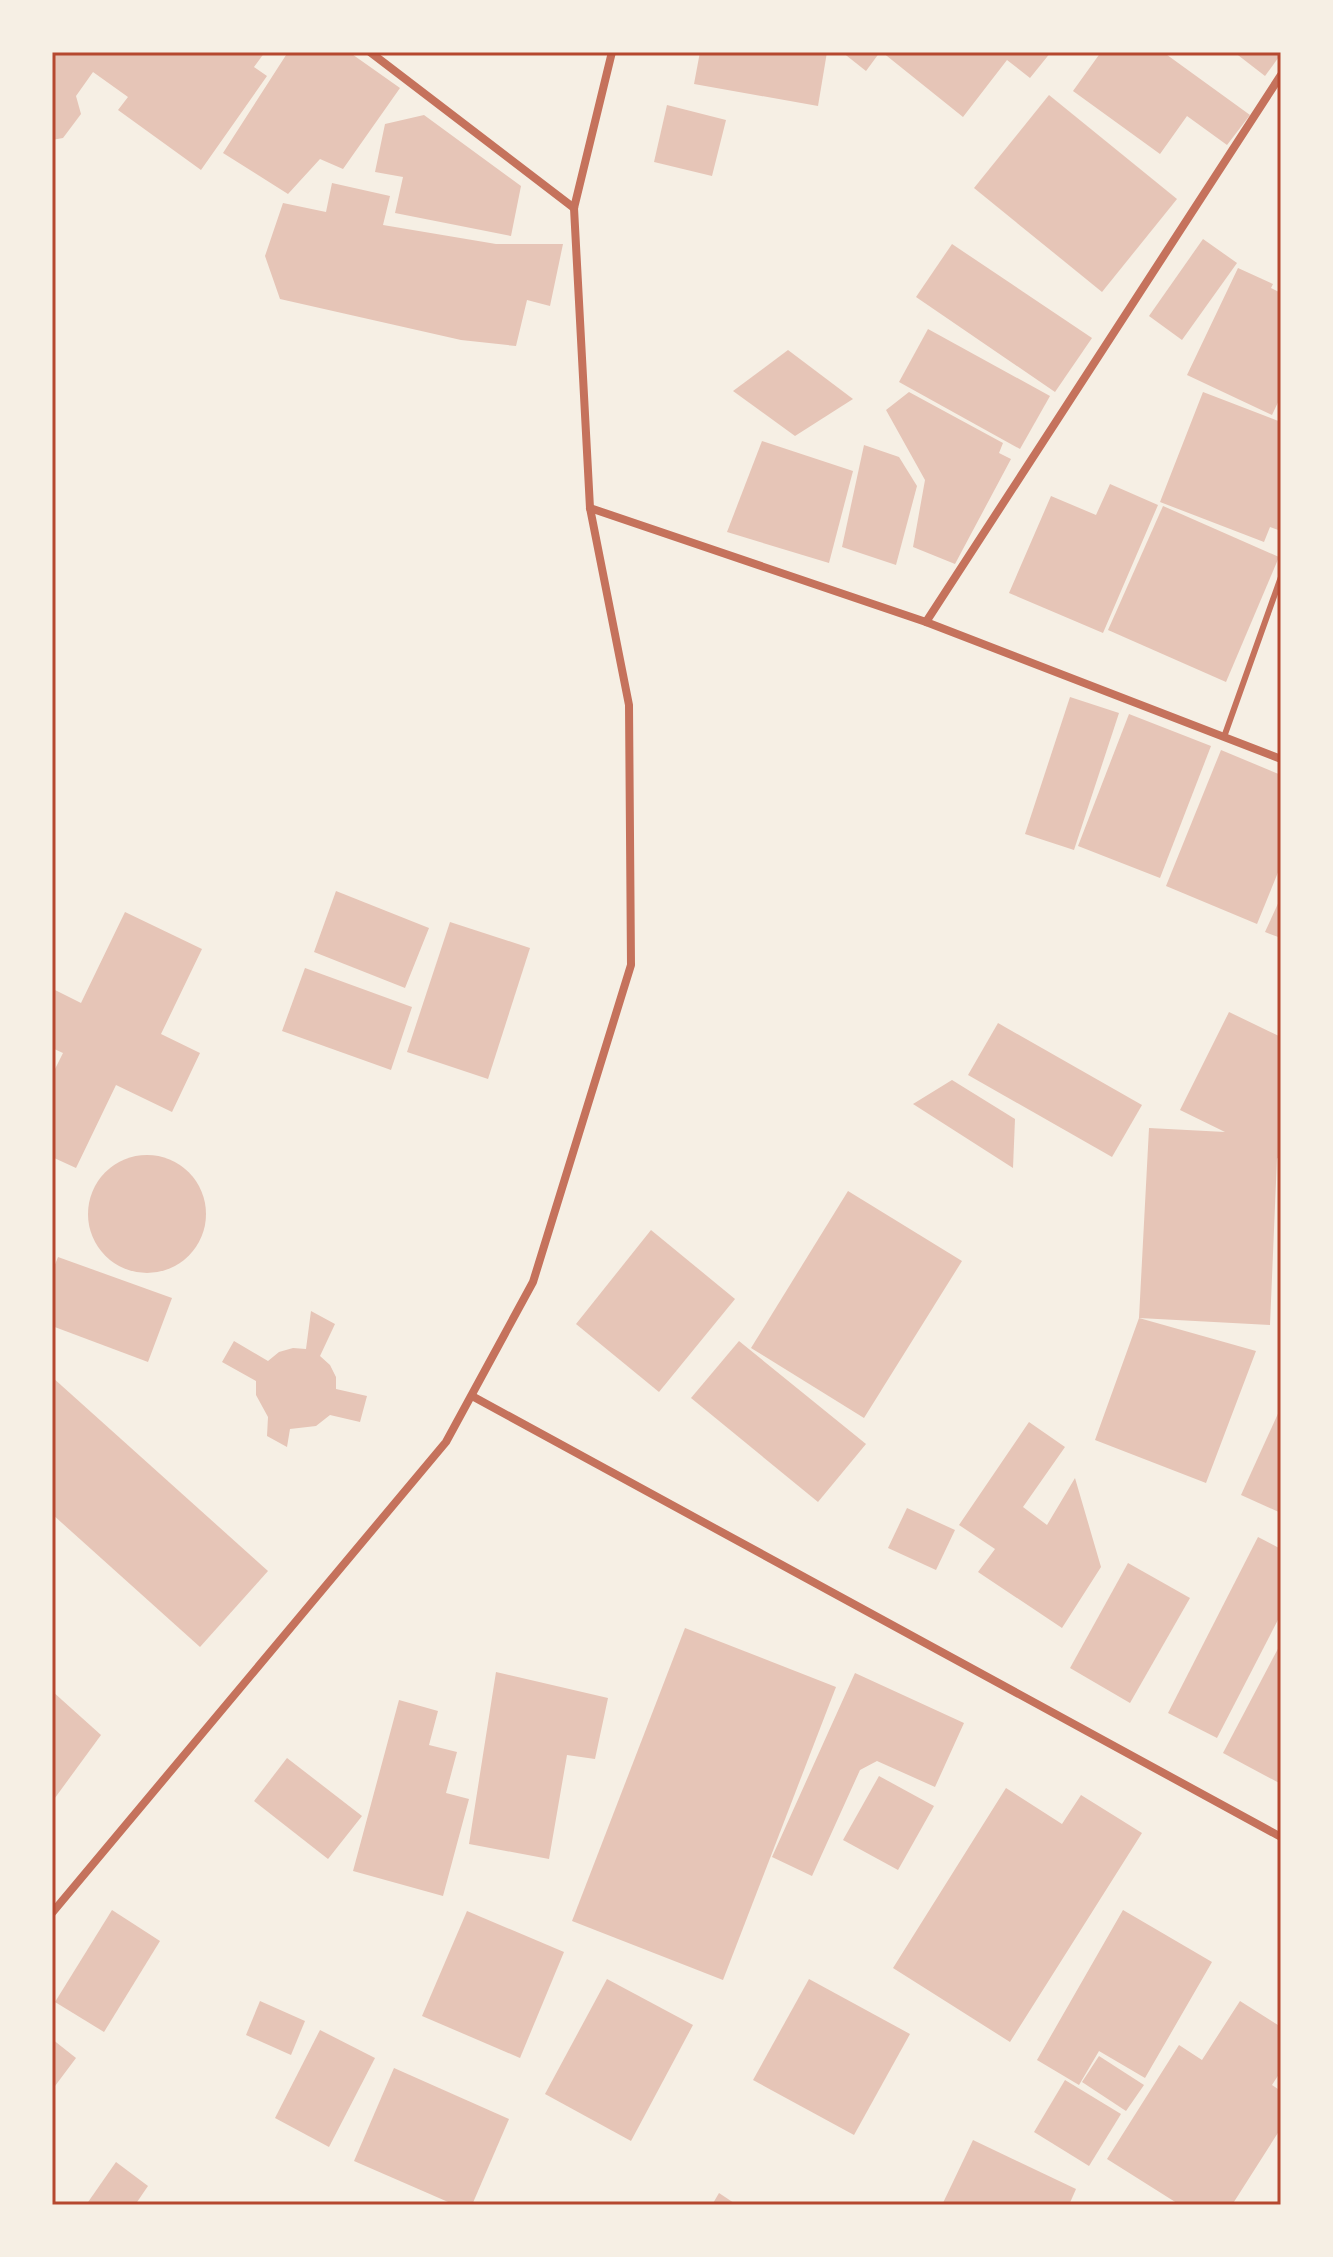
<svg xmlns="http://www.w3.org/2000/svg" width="1333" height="2257" font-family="Montserrat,sans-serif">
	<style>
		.building { fill: #e6c5b7 }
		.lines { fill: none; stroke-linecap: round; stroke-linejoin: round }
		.service { stroke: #c5725c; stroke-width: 6 }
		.minor { stroke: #c5725c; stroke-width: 8 }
		.neatline { fill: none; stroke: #b5482f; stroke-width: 3 }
	</style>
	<rect width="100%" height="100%" fill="#f6efe4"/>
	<!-- building -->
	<g class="building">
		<polygon points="52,52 265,52 254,67 267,76 201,170 118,110 128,97 93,72 76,96 81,114 63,138 52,140"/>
		<polygon points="288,52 349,52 400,88 343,169 320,159 288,194 223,153"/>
		<polygon points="700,52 827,52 818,106 694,84"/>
		<polygon points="842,52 880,52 866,71"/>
		<polygon points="882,52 1051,52 1030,78 1007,60 963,117"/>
		<polygon points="1101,52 1163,52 1250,115 1227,145 1187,116 1160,154 1073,91"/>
		<polygon points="1234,52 1281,52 1281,54 1265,76"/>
		<polygon points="1049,95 1177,199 1102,292 974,188"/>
		<polygon points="667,105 726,120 712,176 654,162"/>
		<polygon points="424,115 521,186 511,236 395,213 403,177 375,172 385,124"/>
		<polygon points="332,183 390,196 383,225 496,244 563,244 550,306 527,300 516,346 461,340 280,299 265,256 283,203 326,212"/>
		<polygon points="1203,239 1237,263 1182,340 1149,316"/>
		<polygon points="952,244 1092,338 1055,392 916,297"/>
		<polygon points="1238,268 1273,284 1271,288 1281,293 1281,396 1272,415 1187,375"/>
		<polygon points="928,329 1050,396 1020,449 899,382"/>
		<polygon points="788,350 853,399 795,436 733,391"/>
		<polygon points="909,392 1003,443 999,453 1011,459 955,564 913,547 925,480 886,410"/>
		<polygon points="1203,392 1281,422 1281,531 1270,527 1264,542 1160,502"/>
		<polygon points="762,441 853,471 829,563 727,532"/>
		<polygon points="864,445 899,457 917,486 896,565 842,547"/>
		<polygon points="1110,484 1158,505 1103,633 1009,593 1051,496 1096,515"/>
		<polygon points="1163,506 1279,557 1226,682 1108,630"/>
		<polygon points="1070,697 1119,713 1074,850 1025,834"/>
		<polygon points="1129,714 1211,746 1160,878 1078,846"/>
		<polygon points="1221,750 1281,775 1281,865 1257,924 1166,886"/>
		<polygon points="336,891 429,928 405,988 314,952"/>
		<polygon points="1281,897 1281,938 1265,932"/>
		<polygon points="125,912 202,949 161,1034 200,1053 172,1112 116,1085 76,1168 52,1157 52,1075 63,1053 52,1048 52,992 53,989 81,1003"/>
		<polygon points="450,922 530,948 488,1079 407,1052"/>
		<polygon points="305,968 412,1007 391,1070 282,1031"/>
		<polygon points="1229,1012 1281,1037 1281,1160 1277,1158 1270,1325 1139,1318 1256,1351 1206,1483 1095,1440 1139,1318 1149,1128 1225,1132 1180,1110"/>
		<polygon points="998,1023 1142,1105 1112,1157 968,1075"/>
		<polygon points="952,1080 1015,1119 1013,1168 913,1104"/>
		<circle cx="147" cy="1214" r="59"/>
		<polygon points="848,1191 962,1261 864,1418 751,1348"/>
		<polygon points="651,1230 735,1299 659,1392 576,1324"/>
		<polygon points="58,1257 172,1298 148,1362 52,1326 52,1272"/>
		<polygon points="311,1311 335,1324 320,1356 330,1365 336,1377 336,1389 367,1396 360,1422 330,1415 316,1426 290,1429 287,1447 267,1436 268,1417 256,1395 256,1381 222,1362 234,1341 268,1361 279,1352 293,1348 306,1349"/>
		<polygon points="739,1341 866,1444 818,1502 691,1398"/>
		<polygon points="52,1377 268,1571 200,1647 52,1514"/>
		<polygon points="1281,1407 1281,1513 1241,1495"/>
		<polygon points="1029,1422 1065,1447 1023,1507 1047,1525 1075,1478 1101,1567 1062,1628 978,1572 995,1549 959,1525"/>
		<polygon points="907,1508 955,1530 936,1570 888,1548"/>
		<polygon points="1258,1537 1281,1549 1281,1614 1217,1738 1168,1713"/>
		<polygon points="1128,1563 1190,1598 1130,1703 1070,1668"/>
		<polygon points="685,1628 836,1687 723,1980 572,1921"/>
		<polygon points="1281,1643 1281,1784 1223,1753"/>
		<polygon points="496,1672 608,1698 595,1759 567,1755 549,1859 469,1844"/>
		<polygon points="855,1673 964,1723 935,1787 877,1761 860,1770 812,1876 772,1857"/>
		<polygon points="52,1691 101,1735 52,1802"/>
		<polygon points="399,1700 438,1711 429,1745 457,1752 446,1793 469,1799 443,1896 353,1871"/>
		<polygon points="287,1758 362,1816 328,1859 254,1801"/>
		<polygon points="879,1776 934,1806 898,1870 843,1840"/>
		<polygon points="1006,1788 1062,1824 1081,1795 1142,1833 1010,2042 893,1968"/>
		<polygon points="112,1910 160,1941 104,2032 55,2002"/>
		<polygon points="1123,1910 1212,1962 1145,2078 1099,2051 1079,2085 1037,2060"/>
		<polygon points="467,1911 564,1952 520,2058 422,2016"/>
		<polygon points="607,1979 693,2025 631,2141 545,2094"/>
		<polygon points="809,1979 910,2034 854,2135 753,2080"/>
		<polygon points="260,2001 305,2021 291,2055 246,2035"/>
		<polygon points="1240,2001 1281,2027 1281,2071 1272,2085 1281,2091 1281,2128 1232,2205 1180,2205 1107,2159 1179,2045 1202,2060"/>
		<polygon points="320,2030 375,2058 329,2147 275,2118"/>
		<polygon points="52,2039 76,2058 52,2090"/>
		<polygon points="1099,2056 1144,2085 1126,2111 1082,2082"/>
		<polygon points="394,2068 509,2119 472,2205 455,2205 354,2161"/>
		<polygon points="1065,2080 1121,2114 1089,2166 1034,2132"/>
		<polygon points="973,2140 1076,2189 1069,2205 942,2205"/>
		<polygon points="116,2162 148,2186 135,2205 86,2205"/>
		<polygon points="719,2193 737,2205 712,2205"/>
	</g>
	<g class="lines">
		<!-- service -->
		<polyline class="service" points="1224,737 1281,577"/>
		<!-- minor -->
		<g class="minor">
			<polyline points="370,52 574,208"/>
			<polyline points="590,508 926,622 1281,759"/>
			<polyline points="926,622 1281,75"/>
			<polyline points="472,1396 1281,1837"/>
			<polyline points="52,1913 446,1442 533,1282 631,965 629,705 590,508 574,208 612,52"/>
		</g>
	</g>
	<!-- border -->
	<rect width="1333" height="2257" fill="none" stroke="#f6efe4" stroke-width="108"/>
	<rect x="54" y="54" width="1225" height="2149" class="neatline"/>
</svg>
